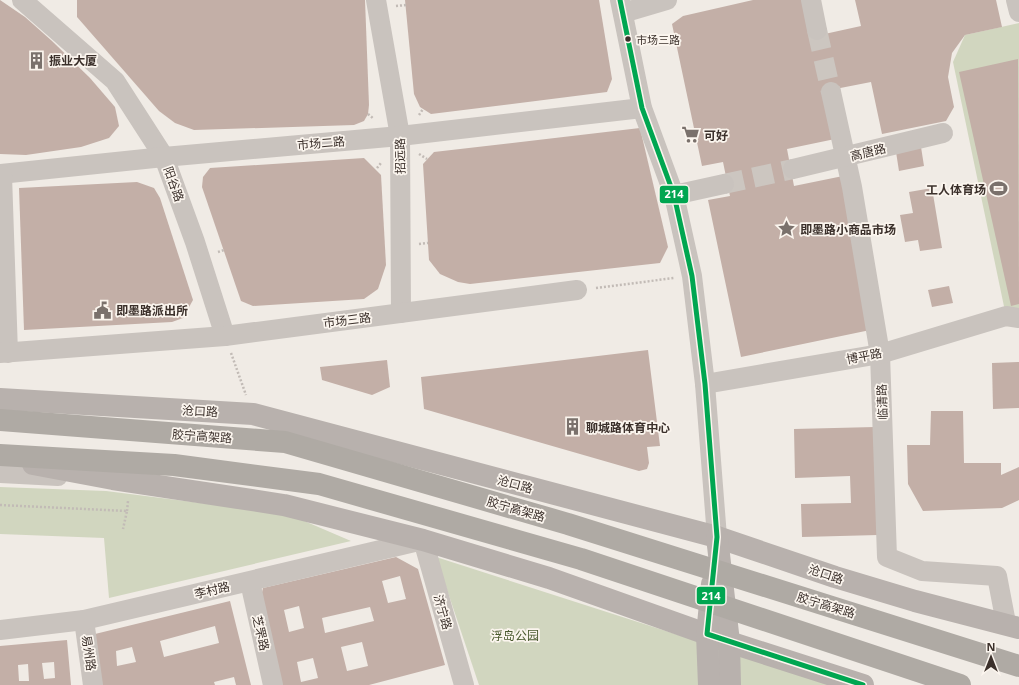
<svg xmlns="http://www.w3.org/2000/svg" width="1019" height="685" font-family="'Noto Sans','Noto Sans SC',sans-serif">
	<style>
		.green { fill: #d1d6bf }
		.building { fill: #c3afa7; fill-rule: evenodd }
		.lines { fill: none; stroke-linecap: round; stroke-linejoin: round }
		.minor-tunnel { stroke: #ccc6c0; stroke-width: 20; stroke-dasharray: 20 10; stroke-linecap: butt }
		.path { stroke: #c2bbb6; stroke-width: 2.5; stroke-dasharray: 2 2; stroke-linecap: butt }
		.minor { stroke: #c9c3be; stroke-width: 20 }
		.major { stroke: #b8b1ad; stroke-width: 22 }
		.highway { stroke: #afaaa4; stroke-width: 22 }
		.bus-1-casing { stroke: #fbf5ee; stroke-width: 8 }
		.bus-1 { stroke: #00a651; stroke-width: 5 }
		.bus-dot { fill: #3b302b; stroke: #fbf5ee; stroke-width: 1.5 }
		.labels { text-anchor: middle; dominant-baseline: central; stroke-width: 3.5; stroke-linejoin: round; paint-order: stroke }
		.bus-label { font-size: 11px; fill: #3b302b; stroke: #fbf5ee; text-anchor: start }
		.poi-label { font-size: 12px; font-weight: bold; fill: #3b302b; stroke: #fbf5ee; text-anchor: start }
		.street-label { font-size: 12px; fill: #3b302b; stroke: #fbf5ee }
		.park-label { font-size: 12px; fill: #4a5a2e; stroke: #fbf5ee }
		.line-badge { stroke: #fbf5ee; stroke-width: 1.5 }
		.badge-label { font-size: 11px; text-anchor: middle; font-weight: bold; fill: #fff }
	</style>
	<rect width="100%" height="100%" fill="#f0ebe5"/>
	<!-- green -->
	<g class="green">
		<polygon points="1019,23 1019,318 1006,316 953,62 965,35"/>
		<polygon points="0,487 106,491 288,514 351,541 109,598 104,538 0,534"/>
		<polygon points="436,557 834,685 479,685"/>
	</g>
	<!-- building -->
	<g class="building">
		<polygon points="0,0 25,17 52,41 90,78 115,107 119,126 109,138 81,147 26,155 0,154"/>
		<polygon points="77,0 365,0 369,105 368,114 364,121 354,125 194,130 175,123 159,111 77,17"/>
		<polygon points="405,0 599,0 612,79 607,92 431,114 420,107 414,94"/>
		<polygon points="753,0 803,0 811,37 861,26 855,0 996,0 1002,27 965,35 952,53 948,77 954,107 946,121 882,134 871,82 825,91 835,139 787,149 794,186 843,176 875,329 741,357 708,200 730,196 723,162 702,166 672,24 683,16"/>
		<polygon points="1018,59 1019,304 1011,306 959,72"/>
		<polygon points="640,128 668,247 660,263 470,284 458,282 440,274 429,260 423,164 434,152"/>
		<polygon points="921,147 924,166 899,171 896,152"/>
		<polygon points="364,158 381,175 386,265 378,289 364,299 253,306 241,301 202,187 203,177 210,168"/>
		<polygon points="137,182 154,188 160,198 193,300 183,318 172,322 24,330 19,188"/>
		<polygon points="932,188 942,248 920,251 918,240 905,242 900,215 913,213 909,192"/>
		<polygon points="949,286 953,303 932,307 928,290"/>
		<polygon points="648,350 660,446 647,447 649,463 647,469 639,471 424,409 421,377"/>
		<polygon points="387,360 390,387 372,395 322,380 320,367"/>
		<polygon points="1019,362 1019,408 993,409 992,363"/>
		<polygon points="931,411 963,411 964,463 1001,463 1001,475 1019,467 1019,500 1002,508 923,511 908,484 907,445 930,445"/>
		<polygon points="875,427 878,535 802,537 801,504 851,503 850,476 795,478 794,429"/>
		<path d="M396,557L418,569L445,665L369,685H281L261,597L263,588ZM400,576L406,599L388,603L382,581ZM299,606L304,628L289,632L284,610ZM370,607L374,621L325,633L322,618ZM362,642L368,666L347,671L341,647ZM313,658L318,678L301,682L297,662Z"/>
		<path d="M230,601L251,685H236L234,677L214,682L215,685H102L95,634ZM215,626L219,643L164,657L160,641ZM132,647L136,662L117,666L116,651Z"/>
		<path d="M67,640L71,685H0V646ZM54,662L55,678L44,679L42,663ZM28,664L29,681H19L18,665Z"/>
	</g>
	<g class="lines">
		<!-- minor-tunnel -->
		<g class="minor-tunnel">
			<polyline points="817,30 831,92"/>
			<polyline points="724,184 793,169"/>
		</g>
		<!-- path -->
		<g class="path">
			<polyline points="396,6 406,5"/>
			<polyline points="368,114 374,119"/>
			<polyline points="419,115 423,109"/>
			<polyline points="419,154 427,159"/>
			<polyline points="377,168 381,163"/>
			<polyline points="419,244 428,243"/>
			<polyline points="218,252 224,250"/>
			<polyline points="596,288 674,278"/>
			<polyline points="231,353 246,395"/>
			<polyline points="0,505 127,511 123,529"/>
			<polyline points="127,511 128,501"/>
		</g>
		<!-- minor -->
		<g class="minor">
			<polyline points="22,0 115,81 164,157 195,242 225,336"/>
			<polyline points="376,0 400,136 401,313"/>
			<polyline points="620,0 642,108 674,195 692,276 705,384 717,537"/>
			<polyline points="811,0 817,30"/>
			<polyline points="1016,0 1019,12"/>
			<polyline points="623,13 667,0"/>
			<polyline points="831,92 852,187 880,354 887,557 922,571 997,576 1006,623"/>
			<polyline points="793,169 943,133"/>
			<polyline points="0,174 164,157 400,136 642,108"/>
			<polyline points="2,175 8,353"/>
			<polyline points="674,195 724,184"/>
			<polyline points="0,353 225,336 577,290"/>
			<polyline points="705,384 880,354 1006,316 1019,318"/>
			<polyline points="0,473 58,476"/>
			<polyline points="250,582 273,685"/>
			<polyline points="84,620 93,685"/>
			<polyline points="0,630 84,620 423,540 464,685"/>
		</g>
		<!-- major -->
		<g class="major">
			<polyline points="0,399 253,414 717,537 835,577 915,601 1019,628"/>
			<polyline points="33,464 113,479 284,505 423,540 549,578 729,642 863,685"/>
			<polyline points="717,537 729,642 730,685"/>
			<polyline points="709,685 707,634 712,584"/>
		</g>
		<!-- highway -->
		<g class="highway">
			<polyline points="0,420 285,442 568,524 1019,666"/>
			<polyline points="0,455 174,465 319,484 581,559 960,685"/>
		</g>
		<defs>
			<polyline id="bus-1" points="620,0 642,108 674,195 692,276 705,384 717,537 707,634 863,685"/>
		</defs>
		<!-- bus-1 casing -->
		<use href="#bus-1" class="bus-1-casing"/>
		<!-- bus-1 -->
		<use href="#bus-1" class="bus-1"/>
	</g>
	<!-- icons -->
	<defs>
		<symbol id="building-bare" viewBox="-9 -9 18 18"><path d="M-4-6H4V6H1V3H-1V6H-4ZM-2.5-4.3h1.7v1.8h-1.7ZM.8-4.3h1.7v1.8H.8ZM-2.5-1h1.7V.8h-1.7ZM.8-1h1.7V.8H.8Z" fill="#7a716c" stroke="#fbf5ee" stroke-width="2.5" paint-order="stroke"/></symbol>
		<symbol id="supermarket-bare" viewBox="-9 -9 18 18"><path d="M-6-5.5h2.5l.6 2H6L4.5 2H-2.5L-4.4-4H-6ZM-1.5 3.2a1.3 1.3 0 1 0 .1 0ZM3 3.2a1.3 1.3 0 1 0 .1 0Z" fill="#7a716c" stroke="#fbf5ee" stroke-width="2.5" paint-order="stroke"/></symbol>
		<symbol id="stadium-bare" viewBox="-9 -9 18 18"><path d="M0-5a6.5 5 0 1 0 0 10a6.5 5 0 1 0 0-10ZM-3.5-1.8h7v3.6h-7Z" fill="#7a716c" stroke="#fbf5ee" stroke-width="2.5" paint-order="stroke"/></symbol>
		<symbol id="sight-bare" viewBox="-9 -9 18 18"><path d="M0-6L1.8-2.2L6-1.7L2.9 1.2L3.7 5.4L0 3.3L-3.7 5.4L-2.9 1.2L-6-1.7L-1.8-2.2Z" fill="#7a716c" stroke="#fbf5ee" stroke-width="2.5" paint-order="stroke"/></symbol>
		<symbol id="civic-bare" viewBox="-9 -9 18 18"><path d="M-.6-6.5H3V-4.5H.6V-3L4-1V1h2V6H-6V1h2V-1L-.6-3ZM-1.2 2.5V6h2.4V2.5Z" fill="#7a716c" stroke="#fbf5ee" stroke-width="2.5" paint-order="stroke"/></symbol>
	</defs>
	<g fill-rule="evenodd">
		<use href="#building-bare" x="24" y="48" width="25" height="25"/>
		<use href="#supermarket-bare" x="678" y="122" width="25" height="25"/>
		<use href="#stadium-bare" x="986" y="176" width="25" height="25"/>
		<use href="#sight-bare" x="774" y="216" width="25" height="25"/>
		<use href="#civic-bare" x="90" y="298" width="25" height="25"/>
		<use href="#building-bare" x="560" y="414" width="25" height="25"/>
	</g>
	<!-- markers -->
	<circle class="bus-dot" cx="628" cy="39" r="3.5"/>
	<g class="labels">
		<!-- bus labels -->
		<g class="bus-label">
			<text x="636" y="39">市场三路</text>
		</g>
		<!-- poi labels -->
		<g class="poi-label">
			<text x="49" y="60">振业大厦</text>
			<text x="704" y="135">可好</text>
			<text x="986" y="189" text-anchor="end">工人体育场</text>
			<text x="800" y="229">即墨路小商品市场</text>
			<text x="116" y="310">即墨路派出所</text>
			<text x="586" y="427">聊城路体育中心</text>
		</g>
		<!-- street labels -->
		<g class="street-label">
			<text transform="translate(321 143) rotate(-5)">市场二路</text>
			<text transform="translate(868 152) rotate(-14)">高唐路</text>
			<text transform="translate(400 156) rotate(-91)">招远路</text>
			<text transform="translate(174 184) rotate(70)">阳谷路</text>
			<text transform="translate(347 320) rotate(-7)">市场三路</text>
			<text transform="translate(864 356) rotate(-11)">博平路</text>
			<text transform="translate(882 402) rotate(-92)">临清路</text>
			<text transform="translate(200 411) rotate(3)">沧口路</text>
			<text transform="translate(202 436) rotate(4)">胶宁高架路</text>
			<text transform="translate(515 484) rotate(15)">沧口路</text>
			<text transform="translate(516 509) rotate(16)">胶宁高架路</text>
			<text transform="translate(826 574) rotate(18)">沧口路</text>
			<text transform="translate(212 590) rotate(-13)">李村路</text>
			<text transform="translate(826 605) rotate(17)">胶宁高架路</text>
			<text transform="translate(443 612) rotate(74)">济宁路</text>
			<text transform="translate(261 633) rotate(77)">芝罘路</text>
			<text transform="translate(89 653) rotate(82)">易州路</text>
		</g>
		<!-- park labels -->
		<g class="park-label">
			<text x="515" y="635">浮岛公园</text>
		</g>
	</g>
	<g class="line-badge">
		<rect x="659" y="185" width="30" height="19" rx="4" fill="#00a651"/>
		<rect x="696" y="586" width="30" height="19" rx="4" fill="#00a651"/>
	</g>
	<g class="badge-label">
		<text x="674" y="198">214</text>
		<text x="711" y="600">214</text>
	</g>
	<!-- north arrow -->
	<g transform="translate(991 657)" stroke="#fbf5ee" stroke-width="3" paint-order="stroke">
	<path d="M0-3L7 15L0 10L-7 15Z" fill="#3b302b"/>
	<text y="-6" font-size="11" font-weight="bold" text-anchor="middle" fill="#3b302b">N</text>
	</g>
</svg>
